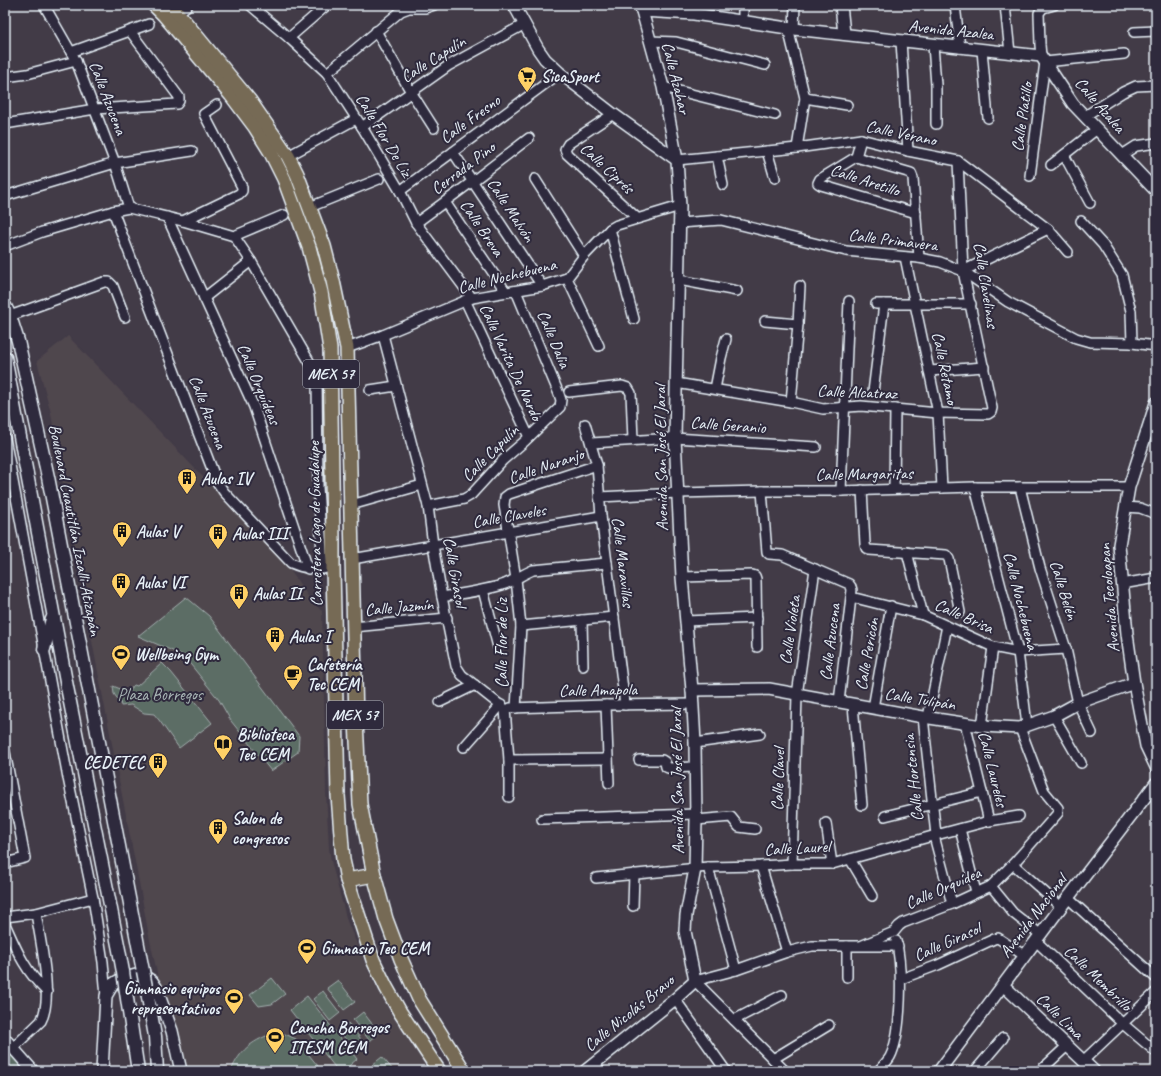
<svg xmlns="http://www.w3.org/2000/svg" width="1161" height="1076" font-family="Caveat,sans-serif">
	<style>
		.built { fill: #50474e }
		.green { fill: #5c6d65; stroke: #a2afae }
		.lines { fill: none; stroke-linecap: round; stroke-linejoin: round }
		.minor-casing { stroke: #e8f1f8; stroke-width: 12 }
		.tertiary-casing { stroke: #e8f1f8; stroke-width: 14 }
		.secondary-casing { stroke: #e8f1f8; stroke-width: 15 }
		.primary-casing { stroke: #e8f1f8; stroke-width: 16 }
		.minor { stroke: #2f2a3d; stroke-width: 9 }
		.tertiary { stroke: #2f2a3d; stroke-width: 11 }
		.secondary { stroke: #2f2a3d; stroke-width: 12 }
		.primary { stroke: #766a55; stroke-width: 13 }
		.secondary-bridge-casing { stroke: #e8f1f8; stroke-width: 15; stroke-linecap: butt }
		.secondary-bridge { stroke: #2f2a3d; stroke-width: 12 }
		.labels { text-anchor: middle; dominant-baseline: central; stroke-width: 4; stroke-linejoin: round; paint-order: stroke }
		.shield { fill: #2f2a3d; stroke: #b0b5c0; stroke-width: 1 }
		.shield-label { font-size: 16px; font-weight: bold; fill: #e8f1f8 }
		.street-label { font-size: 17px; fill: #e8f1f8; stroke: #2f2a3d }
		.poi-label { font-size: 17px; font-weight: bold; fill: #e8f1f8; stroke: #2f2a3d; text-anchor: start }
		.park-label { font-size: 17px; fill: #a9b6b6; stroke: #2f2a3d }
	</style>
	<rect width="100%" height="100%" fill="#423b47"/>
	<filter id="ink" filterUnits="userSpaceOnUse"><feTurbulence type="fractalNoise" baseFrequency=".025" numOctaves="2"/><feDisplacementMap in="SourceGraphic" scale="8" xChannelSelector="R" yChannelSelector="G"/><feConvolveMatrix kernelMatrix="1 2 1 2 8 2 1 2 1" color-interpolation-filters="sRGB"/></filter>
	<g filter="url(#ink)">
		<!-- built -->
		<polygon class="built" points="68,336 273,550 290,570 312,602 322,611 326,793 329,849 331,861 347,921 371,977 391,1014 430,1071 182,1071 158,977 148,931 139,882 74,549 51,413 37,361"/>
		<!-- green -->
		<g class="green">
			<polygon points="186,597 209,616 299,736 298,752 271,771 231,721 219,700 187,660 182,655 138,636"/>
			<polygon points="162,663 171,672 212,723 179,748 159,720 154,714 144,713 131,705 121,706 120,702 114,694 113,686 128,692 134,685 137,686"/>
			<polygon points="272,978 285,994 272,1004 259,1006 250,995"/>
			<polygon points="338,980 355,1002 344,1010 327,988"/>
			<polygon points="323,991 340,1013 330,1021 313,999"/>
			<polygon points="307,996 357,1059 343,1071 338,1071 290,1010"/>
			<polygon points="363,1012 379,1033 370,1041 353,1020"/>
			<polygon points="348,1023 365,1044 356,1052 339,1031"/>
			<path d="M271,1034H285L296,1039L322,1071H231C240,1050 251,1042 271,1034Z"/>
			<polygon points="5,1042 30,1071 5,1071"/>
			<polygon points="382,1057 394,1071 377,1071 372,1065"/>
		</g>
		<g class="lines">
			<defs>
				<g id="minor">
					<polyline points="44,5 76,61 115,163 129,208"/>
					<polyline points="250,5 289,38 327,73 362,127 400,191 416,223 472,298"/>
					<polyline points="955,5 960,48"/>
					<polyline points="1005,5 1010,53"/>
					<polyline points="178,12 188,5"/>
					<polyline points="743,22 743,5"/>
					<polyline points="788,28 805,98 797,148"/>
					<polyline points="794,29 795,5"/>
					<polyline points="376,31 411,92 434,128"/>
					<polyline points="1134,32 1156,31"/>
					<polyline points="289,38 327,5"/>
					<polyline points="650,41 676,42 765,65"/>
					<polyline points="901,41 908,151"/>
					<polyline points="933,45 936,85 936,124"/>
					<polyline points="982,50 988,118"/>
					<polyline points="71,52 149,24"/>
					<polyline points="1041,56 1040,45 1039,13 1043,8 1054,5"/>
					<polyline points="327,73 401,11 409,8 425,8 434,5"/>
					<polyline points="5,77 27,74 76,61"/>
					<polyline points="663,87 775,115"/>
					<polyline points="805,98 847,105"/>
					<polyline points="613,114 568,144 565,149 567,154 637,218"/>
					<polyline points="1085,116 1123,92 1136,86 1156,85"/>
					<polyline points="5,124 95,109 177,104 179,101 179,97 130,31"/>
					<polyline points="362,127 448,66 525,24"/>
					<polyline points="861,139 856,157 820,179 818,183 821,185 916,213"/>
					<polyline points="767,151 775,178"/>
					<polyline points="453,152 542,286"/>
					<polyline points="1064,155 1090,203"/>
					<polyline points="1122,155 1136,146 1156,143"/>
					<polyline points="288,156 356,119"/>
					<polyline points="717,156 723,185"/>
					<polyline points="856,157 911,173 913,178 919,258"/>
					<polyline points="677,160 797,148 861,139 908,151 958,161 1048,229 1068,252"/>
					<polyline points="1051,165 1097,129"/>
					<polyline points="1030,176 1045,62 1124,54"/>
					<polyline points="535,179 584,256"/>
					<polyline points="400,191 560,73"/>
					<polyline points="5,196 115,163 192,151"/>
					<polyline points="445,202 506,292"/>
					<polyline points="310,207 379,179"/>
					<path d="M113,211L217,482L224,492L291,563C304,569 315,569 328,568"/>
					<polyline points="167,217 254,407 308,569"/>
					<polyline points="183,221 239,194 242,191 242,187 205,116 204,114 217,105"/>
					<polyline points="1081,221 1103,245 1122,275 1131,311 1132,343"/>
					<polyline points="416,223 473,181 529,138"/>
					<polyline points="679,223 721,220 846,251 919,258 940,262 963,271 1008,302 1076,338 1090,342 1132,343 1156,346"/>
					<polyline points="610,229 634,319"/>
					<polyline points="234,236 284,215"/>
					<polyline points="5,246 42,232 113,211 129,208 183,221 234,236 251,261 309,361 317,376 318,486 323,569"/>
					<polyline points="905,257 938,413 942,488"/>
					<polyline points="963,271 1048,229"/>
					<polyline points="567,278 599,346"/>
					<polyline points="679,280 737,291"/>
					<polyline points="204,298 251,261"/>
					<polyline points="465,300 529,437"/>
					<polyline points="876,304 971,304"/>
					<polyline points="10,316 104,282 109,282 113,286 125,317"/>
					<polyline points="765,321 798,324"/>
					<polyline points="383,335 428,506 433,545 442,597 456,666 462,675 505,709 509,760 509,797"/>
					<polyline points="347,348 383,335 472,298 542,286 567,278 584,256 610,229 617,225 680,206"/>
					<polyline points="929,371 984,367"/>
					<polyline points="676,383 791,402 823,409 861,406 938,413 988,414 991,412 992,408 963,271 958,161"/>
					<polyline points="715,389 721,358 726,339"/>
					<polyline points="370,390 396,386"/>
					<polyline points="569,392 622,386 628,388 631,393 633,440"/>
					<polyline points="873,392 884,304"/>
					<polyline points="791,402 798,324 800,286"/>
					<polyline points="585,424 597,465 601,516 625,705"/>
					<polyline points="5,438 68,778 93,898 103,962 106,996"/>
					<polyline points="591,443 675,438 816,447"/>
					<polyline points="975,487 1018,652 1027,725"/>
					<polyline points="1020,487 1040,568 1066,649 1078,703 1092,733"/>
					<polyline points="894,489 895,409"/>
					<polyline points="862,490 865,544 866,548 869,550 946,555 949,559 960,612"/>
					<path d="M762,491L767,552L769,554L782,555L849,584C853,588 852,591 851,597L839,702"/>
					<polyline points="841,491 849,301"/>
					<polyline points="599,497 678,493 762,491 841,491 975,487 1129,487"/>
					<polyline points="351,505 422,485"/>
					<polyline points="428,506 464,499 471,495 503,460 525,441 560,407 561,400 559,394 516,291"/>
					<polyline points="1125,507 1140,508 1156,514"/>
					<polyline points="907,552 923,615"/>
					<polyline points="352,559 601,516"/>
					<polyline points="682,577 752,575 755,576 756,579 757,647"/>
					<polyline points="1122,584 1156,578"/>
					<polyline points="483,590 498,647"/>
					<path d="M442,597C463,593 485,591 505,584C515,580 523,574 533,570L607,563"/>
					<polyline points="851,597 923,615 993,647 1018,652 1066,649"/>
					<polyline points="582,620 583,666"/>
					<polyline points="686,621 757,618"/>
					<polyline points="521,626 614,617"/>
					<polyline points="353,627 447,618"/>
					<polyline points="440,702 475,685"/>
					<polyline points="606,705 609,783"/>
					<polyline points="853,705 862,805"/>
					<polyline points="510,708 606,705 693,704"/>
					<polyline points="516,708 521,626 516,579 504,505 505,497 509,494 597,465"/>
					<polyline points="873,708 891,606"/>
					<polyline points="1054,716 1081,763"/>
					<polyline points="923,717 936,835"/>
					<polyline points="928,717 947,626"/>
					<polyline points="965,723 989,821"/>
					<polyline points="982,726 993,647"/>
					<polyline points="695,743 760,734"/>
					<polyline points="464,747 501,705"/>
					<polyline points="5,752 25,858 5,863"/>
					<polyline points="509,760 608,759"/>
					<polyline points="639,760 662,760 665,762 666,767 668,768 695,767"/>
					<polyline points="885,816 982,792"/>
					<polyline points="542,819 696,814"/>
					<polyline points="696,820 731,817 739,827 755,829"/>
					<polyline points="826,823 832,864"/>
					<polyline points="960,829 976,892"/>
					<polyline points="934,836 952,904"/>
					<polyline points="850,859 872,896"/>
					<polyline points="792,864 797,695 815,569"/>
					<polyline points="1013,864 1061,907"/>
					<polyline points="761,866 787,952"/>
					<polyline points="708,867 736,970"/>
					<polyline points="596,878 708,867 761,866 792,864 832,864 936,835 989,821 1019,816"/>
					<polyline points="991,886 1013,913 1041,935"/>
					<polyline points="1068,898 1156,978"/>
					<polyline points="633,906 634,874"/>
					<polyline points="5,917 36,913 93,898"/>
					<path d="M5,924C17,951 25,971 47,992"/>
					<polyline points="1036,941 1123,1024 1156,1052"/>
					<polyline points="863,945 894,932 899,926 903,923 952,904 991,886 1013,864 1058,813 1058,808 1044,791 1020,728"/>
					<polyline points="847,977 847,946"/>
					<polyline points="901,979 938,965 994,939 998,938 1025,956"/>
					<polyline points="675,999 726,1071"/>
					<polyline points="734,1020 782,995"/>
					<path d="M13,1048L41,1021C54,998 40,940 36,913"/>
					<polyline points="773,1059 829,1025"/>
					<polyline points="1083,1061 1156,992"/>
					<polyline points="594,1063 600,1071"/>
					<polyline points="785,1071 695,981 736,970 787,952 812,946 898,946"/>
					<path d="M878,1071C882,1067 887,1062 890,1057C902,1034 903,967 896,941"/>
					<polyline points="975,1071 1003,1038"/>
					<polyline points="1040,1071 1067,1046"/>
				</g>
				<g id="tertiary">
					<polyline points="514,5 538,49 545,59 560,73 613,114 677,160"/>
					<polyline points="841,5 844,34"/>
					<polyline points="642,11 694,14 794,29 1041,56 1073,104 1156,191"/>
					<polyline points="1156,403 1129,487 1119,545 1127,634 1134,683 1146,746 1156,767"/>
					<polyline points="692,690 769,689 923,717 982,726 1020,728 1054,716 1078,703 1134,683"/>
					<polyline points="1003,985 1094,1071"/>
					<polyline points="5,1039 33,1071"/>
					<polyline points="102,1071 106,996 113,984 121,979 136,975 146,977 152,981 156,987 172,1031 181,1071"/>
					<polyline points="585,1071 675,999 695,981 685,931 686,915 695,869 696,820 695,743 692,690 682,577 675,438 680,206 677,160 663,87 642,11 641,5"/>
					<polyline points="939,1071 1061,907 1156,783"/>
				</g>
				<g id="secondary">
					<polyline points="5,306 10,316 18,341 48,477 143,971"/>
					<polyline points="5,357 67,687 119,950 123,972"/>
					<polyline points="44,649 52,619"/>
					<polyline points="126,992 138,1071"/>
					<polyline points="147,992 155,1036 157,1071"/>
				</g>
				<g id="primary">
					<polyline points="154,5 164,15 231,95 255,127 270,151 284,179 309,247 321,292 330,349 333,539 333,568 338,795 343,860 345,869 347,880 373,960 386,987 400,1012 439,1071"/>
					<polyline points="171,5 250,101 288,156 297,174 324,246 333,281 347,348 356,720 360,804 374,875 386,919 401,959 419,999 464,1071"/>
					<polyline points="347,880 374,875"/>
				</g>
			</defs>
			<!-- minor casing -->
			<use href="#minor" class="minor-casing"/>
			<!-- tertiary casing -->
			<use href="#tertiary" class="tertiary-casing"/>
			<!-- secondary casing -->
			<use href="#secondary" class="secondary-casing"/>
			<!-- primary casing -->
			<use href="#primary" class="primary-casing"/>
			<!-- minor -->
			<use href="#minor" class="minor"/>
			<!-- tertiary -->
			<use href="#tertiary" class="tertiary"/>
			<!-- secondary -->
			<use href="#secondary" class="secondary"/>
			<!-- primary -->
			<use href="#primary" class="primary"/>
			<defs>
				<g id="secondary-bridge">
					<polyline points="143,971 147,992"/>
					<polyline points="123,972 126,992"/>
				</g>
			</defs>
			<!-- secondary-bridge casing -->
			<use href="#secondary-bridge" class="secondary-bridge-casing"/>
			<!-- secondary-bridge -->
			<use href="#secondary-bridge" class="secondary-bridge"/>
		</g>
	</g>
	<!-- icons -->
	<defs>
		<symbol id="supermarket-pin" viewBox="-11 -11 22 30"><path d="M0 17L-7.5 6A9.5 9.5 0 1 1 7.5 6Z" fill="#ffd166" stroke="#2f2a3d"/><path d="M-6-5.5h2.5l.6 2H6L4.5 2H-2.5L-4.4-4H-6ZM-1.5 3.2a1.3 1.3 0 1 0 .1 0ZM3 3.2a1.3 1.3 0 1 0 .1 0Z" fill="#111"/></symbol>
		<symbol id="building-pin" viewBox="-11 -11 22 30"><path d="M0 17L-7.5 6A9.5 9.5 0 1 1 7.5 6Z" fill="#ffd166" stroke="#2f2a3d"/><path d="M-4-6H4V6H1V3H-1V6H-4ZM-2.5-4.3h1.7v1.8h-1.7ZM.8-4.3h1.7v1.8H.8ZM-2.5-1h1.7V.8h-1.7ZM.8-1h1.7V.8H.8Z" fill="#111"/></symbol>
		<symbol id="stadium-pin" viewBox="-11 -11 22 30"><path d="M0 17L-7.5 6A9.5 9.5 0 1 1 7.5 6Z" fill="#ffd166" stroke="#2f2a3d"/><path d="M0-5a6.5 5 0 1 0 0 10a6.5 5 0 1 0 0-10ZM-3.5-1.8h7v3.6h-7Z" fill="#111"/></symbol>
		<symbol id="cafe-pin" viewBox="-11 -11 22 30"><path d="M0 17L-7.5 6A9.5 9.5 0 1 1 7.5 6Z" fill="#ffd166" stroke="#2f2a3d"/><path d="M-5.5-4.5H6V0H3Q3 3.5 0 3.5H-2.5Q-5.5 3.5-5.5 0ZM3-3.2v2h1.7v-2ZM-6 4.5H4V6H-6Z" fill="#111"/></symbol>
		<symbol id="library-pin" viewBox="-11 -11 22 30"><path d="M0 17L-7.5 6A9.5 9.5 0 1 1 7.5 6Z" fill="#ffd166" stroke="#2f2a3d"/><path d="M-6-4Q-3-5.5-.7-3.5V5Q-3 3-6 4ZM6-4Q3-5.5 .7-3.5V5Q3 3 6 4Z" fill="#111"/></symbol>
	</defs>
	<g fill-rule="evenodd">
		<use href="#supermarket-pin" x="516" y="65" width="22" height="30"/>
		<use href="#building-pin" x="176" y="467" width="22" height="30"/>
		<use href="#building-pin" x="111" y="520" width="22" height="30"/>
		<use href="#building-pin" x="207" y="522" width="22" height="30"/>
		<use href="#building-pin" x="110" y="571" width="22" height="30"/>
		<use href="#building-pin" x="228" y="582" width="22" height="30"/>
		<use href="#building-pin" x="264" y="625" width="22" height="30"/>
		<use href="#stadium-pin" x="110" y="643" width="22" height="30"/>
		<use href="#cafe-pin" x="282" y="663" width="22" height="30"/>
		<use href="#library-pin" x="212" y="733" width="22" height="30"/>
		<use href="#building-pin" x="147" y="751" width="22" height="30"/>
		<use href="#building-pin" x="207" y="817" width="22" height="30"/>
		<use href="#stadium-pin" x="296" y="937" width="22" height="30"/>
		<use href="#stadium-pin" x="223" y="987" width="22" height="30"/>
		<use href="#stadium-pin" x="264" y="1026" width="22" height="30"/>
	</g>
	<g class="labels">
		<!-- shield labels -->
		<g class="shield">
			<rect x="303" y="360" width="56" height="28" rx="3"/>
			<rect x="327" y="701" width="56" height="28" rx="3"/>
		</g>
		<g class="shield-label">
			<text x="331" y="374">MEX 57</text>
			<text x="355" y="715">MEX 57</text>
		</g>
		<!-- street labels -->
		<g class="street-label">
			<text transform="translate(951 30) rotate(6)">Avenida Azalea</text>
			<text transform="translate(433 59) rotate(-32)">Calle Capulín</text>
			<text transform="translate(676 78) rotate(76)">Calle Azahar</text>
			<text transform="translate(108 98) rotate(69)">Calle Azucena</text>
			<text transform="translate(1100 105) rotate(49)">Calle Azalea</text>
			<text transform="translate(1022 117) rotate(-82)">Calle Platillo</text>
			<text transform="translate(470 119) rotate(-36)">Calle Fresno</text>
			<text transform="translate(901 133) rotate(12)">Calle Verano</text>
			<text transform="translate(384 135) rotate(59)">Calle Flor De Liz</text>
			<text transform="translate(463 168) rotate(-37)">Cerrada Pino</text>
			<text transform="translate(607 168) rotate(43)">Calle Ciprés</text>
			<text transform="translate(865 180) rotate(18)">Calle Aretillo</text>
			<text transform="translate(511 210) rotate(57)">Calle Malvón</text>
			<text transform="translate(482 228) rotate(56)">Calle Breva</text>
			<text transform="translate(893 240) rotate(7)">Calle Primavera</text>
			<text transform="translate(507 276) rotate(-14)">Calle Nochebuena</text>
			<text transform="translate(986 285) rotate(81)">Calle Clavelinas</text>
			<text transform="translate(554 339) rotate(67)">Calle Dalia</text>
			<text transform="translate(511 362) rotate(65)">Calle Varita De Nardo</text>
			<text transform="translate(945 368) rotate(78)">Calle Retamo</text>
			<text transform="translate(259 384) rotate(67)">Calle Orquídeas</text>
			<text transform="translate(857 392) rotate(2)">Calle Alcatraz</text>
			<text transform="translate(208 412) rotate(69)">Calle Azucena</text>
			<text transform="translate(728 425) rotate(4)">Calle Geranio</text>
			<text transform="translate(490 453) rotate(-45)">Calle Capulín</text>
			<text transform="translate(661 458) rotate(-91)">Avenida San José El Jaral</text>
			<text transform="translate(546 466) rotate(-19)">Calle Naranjo</text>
			<text transform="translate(864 474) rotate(-1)">Calle Margaritas</text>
			<text transform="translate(509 516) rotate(-10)">Calle Claveles</text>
			<text transform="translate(315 524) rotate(-91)">Carretera Lago de Guadalupe</text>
			<text transform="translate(75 530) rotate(79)">Boulevard Cuautitlán Izcalli-Atizapán</text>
			<text transform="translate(623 562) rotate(83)">Calle Maravillas</text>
			<text transform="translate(455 572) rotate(80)">Calle Girasol</text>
			<text transform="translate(1064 590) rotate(73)">Calle Belén</text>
			<text transform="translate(1109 598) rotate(-95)">Avenida Tecoloapan</text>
			<text transform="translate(1021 601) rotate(76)">Calle Nochebuena</text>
			<text transform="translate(399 607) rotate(-5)">Calle Jazmín</text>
			<text transform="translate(964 616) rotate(24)">Calle Brisa</text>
			<text transform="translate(790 630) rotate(-82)">Calle Violeta</text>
			<text transform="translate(830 642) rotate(-83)">Calle Azucena</text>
			<text transform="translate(501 643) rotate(-90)">Calle Flor de Liz</text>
			<text transform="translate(867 654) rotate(-80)">Calle Pericón</text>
			<text transform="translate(598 690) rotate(-1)">Calle Amapola</text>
			<text transform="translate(920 699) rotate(9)">Calle Tulipán</text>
			<text transform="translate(993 769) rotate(76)">Calle Laureles</text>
			<text transform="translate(913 778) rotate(-96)">Calle Hortensia</text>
			<text transform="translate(778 779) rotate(-88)">Calle Clavel</text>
			<text transform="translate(677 781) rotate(-91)">Avenida San José El Jaral</text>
			<text transform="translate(797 848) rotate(-3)">Calle Laurel</text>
			<text transform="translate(943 888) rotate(-24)">Calle Orquídea</text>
			<text transform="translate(1033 916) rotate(-53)">Avenida Nacional</text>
			<text transform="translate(947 942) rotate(-24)">Calle Girasol</text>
			<text transform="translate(1098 978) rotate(44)">Calle Membrillo</text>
			<text transform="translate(629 1013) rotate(-39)">Calle Nicolás Bravo</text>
			<text transform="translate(1060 1016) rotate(44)">Calle Lima</text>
		</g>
		<!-- poi labels -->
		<g class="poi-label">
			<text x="541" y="76">SicaSport</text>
			<text x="201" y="478">Aulas IV</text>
			<text x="136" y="531">Aulas V</text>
			<text x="232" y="533">Aulas III</text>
			<text x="135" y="582">Aulas VI</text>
			<text x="253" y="593">Aulas II</text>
			<text x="289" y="636">Aulas I</text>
			<text x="135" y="654">Wellbeing Gym</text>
			<text x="307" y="664">Cafetería<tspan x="307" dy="20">Tec CEM</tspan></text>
			<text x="237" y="734">Biblioteca<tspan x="237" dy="20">Tec CEM</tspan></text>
			<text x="144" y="762" text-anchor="end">CEDETEC</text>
			<text x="232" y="818">Salon de<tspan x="232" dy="20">congresos</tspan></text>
			<text x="321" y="948">Gimnasio Tec CEM</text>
			<text x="220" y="988" text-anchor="end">Gimnasio equipos<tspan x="220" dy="20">representativos</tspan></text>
			<text x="289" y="1027">Cancha Borregos<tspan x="289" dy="20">ITESM CEM</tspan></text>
		</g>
		<!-- park labels -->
		<g class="park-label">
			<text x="160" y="694">Plaza Borregos</text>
		</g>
	</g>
	<!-- margin -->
	<rect width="1161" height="1076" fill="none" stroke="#2f2a3d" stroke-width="20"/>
	<rect x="10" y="10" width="1141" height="1056" fill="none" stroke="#e8f1f8" stroke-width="1.5" filter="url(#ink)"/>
</svg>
